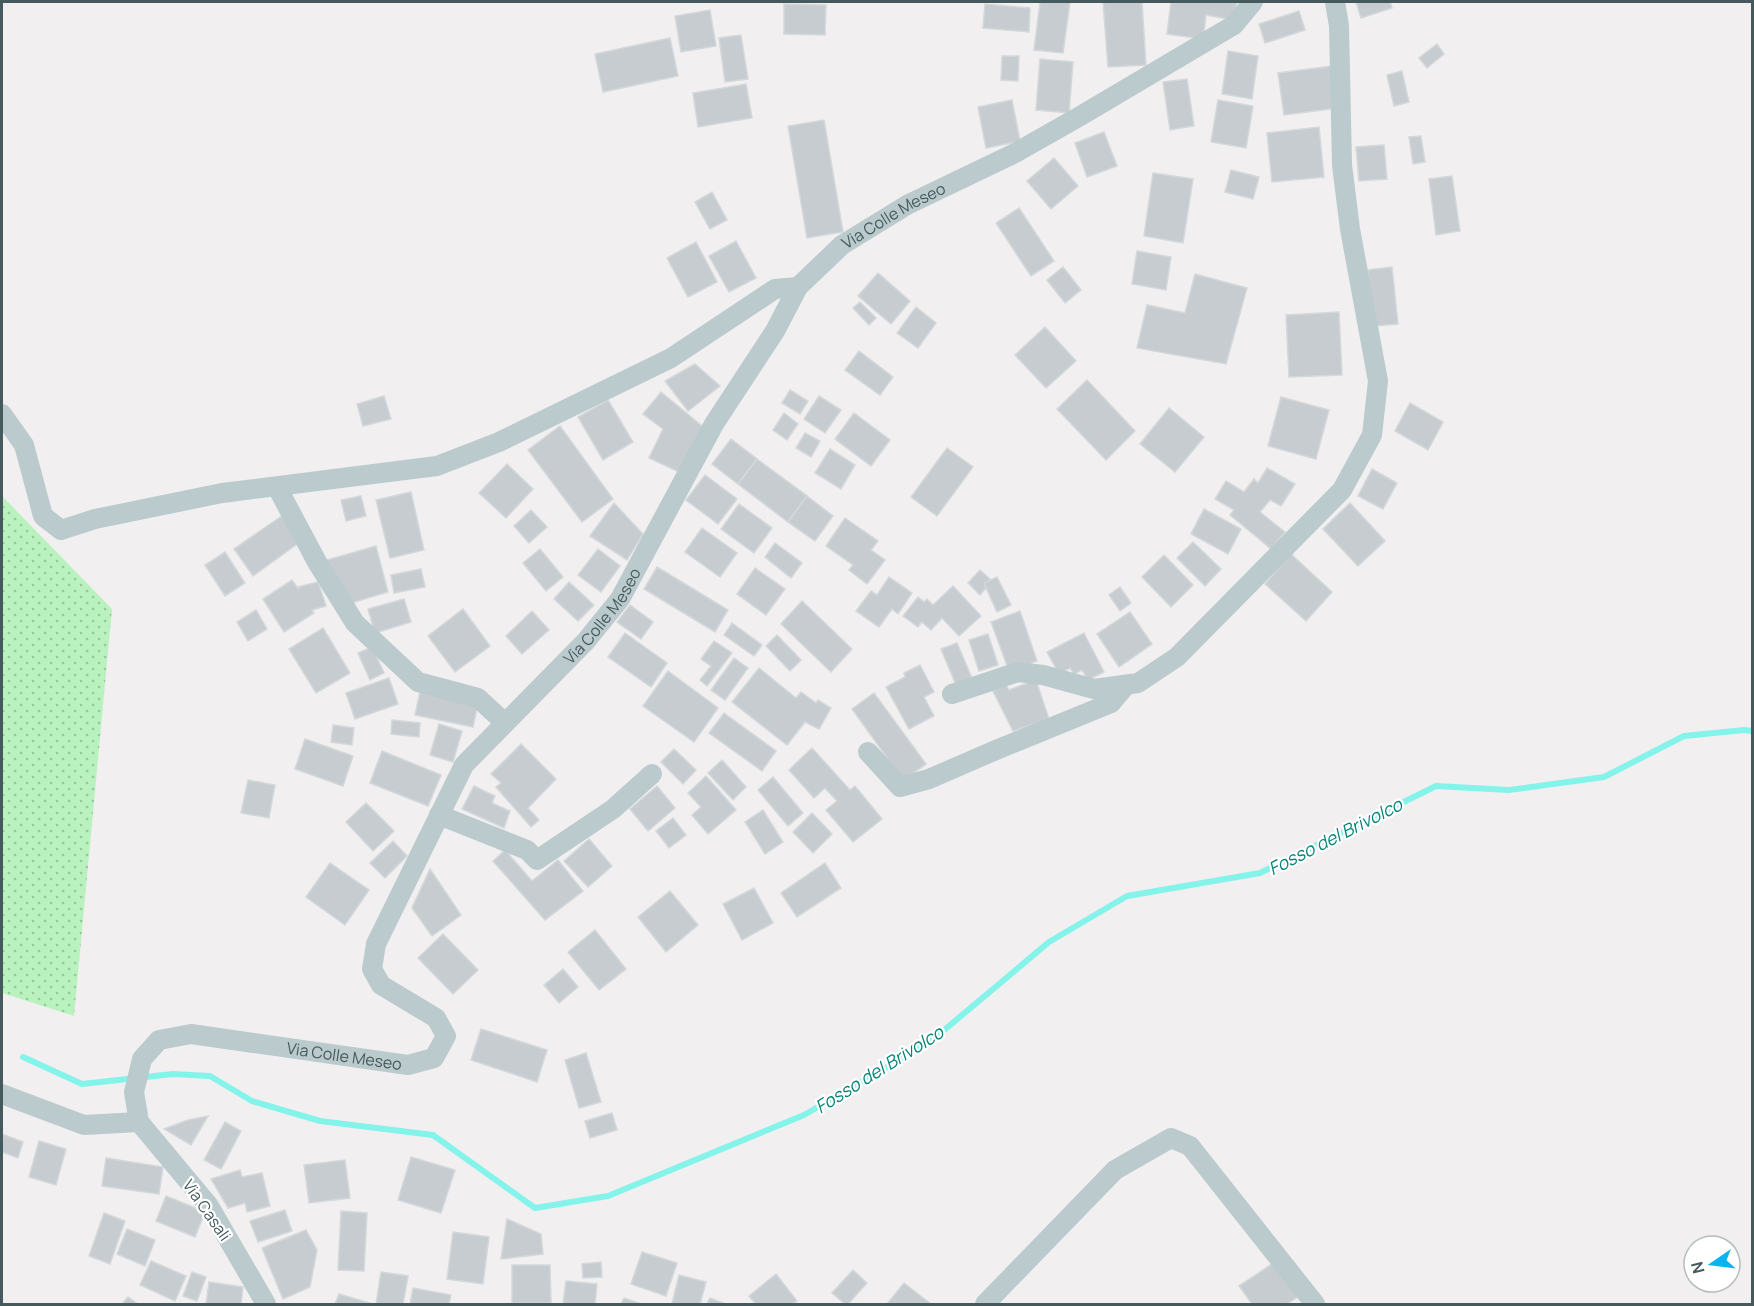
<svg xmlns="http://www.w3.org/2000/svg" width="1754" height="1306" font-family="Manrope,sans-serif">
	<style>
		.grass { fill: url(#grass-dots) }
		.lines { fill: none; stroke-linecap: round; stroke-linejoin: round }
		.stream { stroke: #84f3e9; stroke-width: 6 }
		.building { fill: #c6cccf; stroke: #d3d8db; stroke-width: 1.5 }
		.minor { stroke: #bacacd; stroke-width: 20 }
		.labels { text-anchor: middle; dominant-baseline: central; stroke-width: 4.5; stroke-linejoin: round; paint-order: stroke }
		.street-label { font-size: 16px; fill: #465a5e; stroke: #fff }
		.water-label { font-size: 18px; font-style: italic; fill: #068479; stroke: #fff }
	</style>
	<defs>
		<pattern id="grass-dots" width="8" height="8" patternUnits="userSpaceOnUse" patternTransform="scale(1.5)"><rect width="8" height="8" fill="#baf2bf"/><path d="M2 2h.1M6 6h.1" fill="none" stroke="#99c79e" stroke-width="1.8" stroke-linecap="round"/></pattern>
	</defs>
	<rect width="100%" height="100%" fill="#f2eff0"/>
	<!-- grass -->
	<polygon class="grass" points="2,496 112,609 74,1016 2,993"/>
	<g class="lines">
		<!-- stream -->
		<polyline class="stream" points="23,1057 82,1084 173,1074 210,1076 252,1101 320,1121 433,1135 535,1208 608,1196 804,1115 930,1042 1049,942 1127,896 1260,873 1436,786 1509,790 1604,777 1684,736 1744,730 1752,731"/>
	</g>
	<!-- building -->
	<g class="building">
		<polygon points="1040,2 1070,2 1063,53 1034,50"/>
		<polygon points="1103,2 1142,2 1146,65 1108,67"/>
		<polygon points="1171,2 1237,2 1233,20 1206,15 1203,39 1167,34"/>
		<polygon points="1356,2 1390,2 1392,8 1361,18"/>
		<polygon points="784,4 826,5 825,35 784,34"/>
		<polygon points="985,4 1030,8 1029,32 983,28"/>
		<polygon points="710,10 716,46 681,52 675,16"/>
		<polygon points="1299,11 1305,30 1265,43 1259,24"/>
		<polygon points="741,35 748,79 725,82 719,38"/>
		<polygon points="670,38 678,76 603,92 595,54"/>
		<polygon points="1437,44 1444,54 1427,68 1419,58"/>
		<polygon points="1228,51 1258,56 1252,99 1222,94"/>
		<polygon points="1002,56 1019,56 1018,81 1001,80"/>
		<polygon points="1040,59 1073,62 1069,113 1036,110"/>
		<polygon points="1332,66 1338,108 1284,115 1278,73"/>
		<polygon points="1402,71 1409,102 1394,106 1387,75"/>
		<polygon points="1187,79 1194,126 1170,130 1163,82"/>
		<polygon points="746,84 752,118 698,127 693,93"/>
		<polygon points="1012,100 1020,141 986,148 978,107"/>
		<polygon points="1218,100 1253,106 1246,148 1211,142"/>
		<polygon points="824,120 843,232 807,238 788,126"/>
		<polygon points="1319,127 1324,177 1272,182 1267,133"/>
		<polygon points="1104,132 1117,166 1087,177 1075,143"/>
		<polygon points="1421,136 1425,162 1413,164 1409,137"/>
		<polygon points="1384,145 1387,179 1359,181 1356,147"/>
		<polygon points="1054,158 1078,186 1051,209 1027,181"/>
		<polygon points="1231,170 1259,177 1253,199 1225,192"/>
		<polygon points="1153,173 1193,179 1183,243 1144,236"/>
		<polygon points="1452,176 1460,231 1436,235 1429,179"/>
		<polygon points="712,192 727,220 710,229 695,202"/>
		<polygon points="1019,208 1054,261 1031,276 996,223"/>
		<polygon points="736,241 756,278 729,292 709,256"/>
		<polygon points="696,242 717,282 688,297 667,258"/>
		<polygon points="1137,251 1171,257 1166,290 1132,284"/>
		<polygon points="1063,267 1081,290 1065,303 1047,280"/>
		<polygon points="1392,267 1398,324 1374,326 1368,270"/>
		<polygon points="878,273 910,301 891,324 858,296"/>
		<polygon points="1195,274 1247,288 1226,364 1137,348 1147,305 1185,313"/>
		<polygon points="860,302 876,318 869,325 853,308"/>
		<polygon points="916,307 936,323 918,348 897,333"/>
		<polygon points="1339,312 1342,375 1289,377 1286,315"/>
		<polygon points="1045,327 1076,361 1046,388 1015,355"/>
		<polygon points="859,351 893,377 880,395 845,370"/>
		<polygon points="695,364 720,386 688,411 665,381"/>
		<polygon points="1087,380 1135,431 1106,460 1057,409"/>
		<polygon points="790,390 808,401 800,414 782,403"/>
		<polygon points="661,392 702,426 679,472 649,458 663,429 643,414"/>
		<polygon points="384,396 391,419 363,426 357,404"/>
		<polygon points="819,396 841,410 825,433 804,419"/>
		<polygon points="1281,397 1329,410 1316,459 1268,446"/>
		<polygon points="608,400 633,442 603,460 578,417"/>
		<polygon points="1410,403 1443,422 1428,450 1395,431"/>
		<polygon points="1169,408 1204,437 1175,472 1140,444"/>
		<polygon points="784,413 798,424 787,440 773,430"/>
		<polygon points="854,413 890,440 871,466 835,439"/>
		<polygon points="560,426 613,499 582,522 528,450"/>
		<polygon points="805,433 820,441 811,457 796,448"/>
		<polygon points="731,439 757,459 738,484 712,464"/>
		<polygon points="947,448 973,467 937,516 911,497"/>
		<polygon points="830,449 855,465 841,489 815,473"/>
		<polygon points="757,459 807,496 788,522 738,484"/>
		<polygon points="507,464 533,489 506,518 479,493"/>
		<polygon points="1267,468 1295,484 1281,506 1270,500 1260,512 1285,532 1271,549 1230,515 1234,510 1215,499 1226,481 1244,492 1254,479 1258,483"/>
		<polygon points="1372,469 1397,483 1383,509 1358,496"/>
		<polygon points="705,475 737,499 718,524 686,500"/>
		<polygon points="411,492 424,550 390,558 376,500"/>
		<polygon points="361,496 366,516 346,521 341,500"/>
		<polygon points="807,496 833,516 815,541 788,522"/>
		<polygon points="614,503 643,534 627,560 590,536"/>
		<polygon points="1350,503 1385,541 1358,566 1323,529"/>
		<polygon points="739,504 772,528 754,553 721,529"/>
		<polygon points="1204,509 1241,529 1228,554 1191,534"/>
		<polygon points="531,510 547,527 529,543 514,526"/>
		<polygon points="286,513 304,539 253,576 234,549"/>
		<polygon points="845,518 878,541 871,550 885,560 867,584 849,570 853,565 826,546"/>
		<polygon points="702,528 737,553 720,577 685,552"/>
		<polygon points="1193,542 1221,569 1205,586 1177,558"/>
		<polygon points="775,543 802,563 791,578 765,557"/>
		<polygon points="376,546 388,592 351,603 327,560"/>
		<polygon points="540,549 563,577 546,591 523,563"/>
		<polygon points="598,549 620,566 601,592 578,575"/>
		<polygon points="225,552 245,583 225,596 205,565"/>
		<polygon points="1291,554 1332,592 1306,621 1265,584"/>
		<polygon points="1164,555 1193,585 1171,607 1142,577"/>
		<polygon points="657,567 728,610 715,632 644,589"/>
		<polygon points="755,568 785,589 766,615 737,594"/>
		<polygon points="421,569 425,587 394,593 391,575"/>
		<polygon points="980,570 992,581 980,595 968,583"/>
		<polygon points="889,577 912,593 898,614 892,609 879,627 856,611 871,591 877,595"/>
		<polygon points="997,577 1011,605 997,612 984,583"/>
		<polygon points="292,580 299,590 298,587 318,582 326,606 312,610 314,613 284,632 263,599"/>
		<polygon points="569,582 594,605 578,621 554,599"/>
		<polygon points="953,586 981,616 959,636 942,618 931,630 922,622 918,627 903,616 918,597 924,602 927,599 933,605"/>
		<polygon points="1120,587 1131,603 1120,611 1109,595"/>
		<polygon points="404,599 411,622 375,633 368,609"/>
		<polygon points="802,601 852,649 831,672 781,624"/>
		<polygon points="630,605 653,622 641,639 617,622"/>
		<polygon points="463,609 490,646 455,672 428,636"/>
		<polygon points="256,610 267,629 248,641 237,622"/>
		<polygon points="532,611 549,630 522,654 506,636"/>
		<polygon points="1020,611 1037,661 1009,671 991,622"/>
		<polygon points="1130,612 1152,644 1119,667 1097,634"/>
		<polygon points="732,623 762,645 754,656 724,635"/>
		<polygon points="323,628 350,673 316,693 289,649"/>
		<polygon points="625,633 667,663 651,687 608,657"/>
		<polygon points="1084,633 1104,672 1088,680 1082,670 1074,674 1070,668 1059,674 1047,652"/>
		<polygon points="988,634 998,665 979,671 969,640"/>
		<polygon points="777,635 801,660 790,671 766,646"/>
		<polygon points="714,641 732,653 707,686 700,680 711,666 701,659"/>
		<polygon points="957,643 972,678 956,685 941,649"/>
		<polygon points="372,647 384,673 370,680 358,653"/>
		<polygon points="734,658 748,668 725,700 711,690"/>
		<polygon points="920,665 934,692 924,697 934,716 909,729 886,687 905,677 904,673"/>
		<polygon points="759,668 796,698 801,692 816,703 818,700 831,708 819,729 805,722 787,745 732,702"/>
		<polygon points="668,671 718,708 694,742 643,706"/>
		<polygon points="389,678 398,704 355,719 346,693"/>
		<polygon points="1036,680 1049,719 1013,731 993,691 1006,685 1009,690"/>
		<polygon points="420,692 478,704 473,727 415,715"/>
		<polygon points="874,693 926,764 903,780 852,709"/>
		<polygon points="724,713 776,751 762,771 709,733"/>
		<polygon points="392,720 420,723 419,737 391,734"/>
		<polygon points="439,724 462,731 453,762 430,755"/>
		<polygon points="333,725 354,728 352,745 331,742"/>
		<polygon points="305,739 353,756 343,786 295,769"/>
		<polygon points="521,744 556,779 528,808 539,820 531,827 496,787 501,783 491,774"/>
		<polygon points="812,748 850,790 855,786 882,819 853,842 826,810 837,801 825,788 814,798 789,770"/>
		<polygon points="674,749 696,770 683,784 661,762"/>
		<polygon points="382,751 441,775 428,806 370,783"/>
		<polygon points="722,760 746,787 733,800 708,773"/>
		<polygon points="706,776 736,810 708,834 692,815 701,807 688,793"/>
		<polygon points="773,777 803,813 788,826 758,790"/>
		<polygon points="248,780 275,785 269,818 241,813"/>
		<polygon points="474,786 495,796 492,803 510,811 504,828 462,809"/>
		<polygon points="657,786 675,808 648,831 630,809"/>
		<polygon points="366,803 394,831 373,851 346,822"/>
		<polygon points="763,810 783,842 765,854 745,822"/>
		<polygon points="812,813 832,834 813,853 793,832"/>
		<polygon points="673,818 686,835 669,848 656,831"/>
		<polygon points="589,839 612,866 588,887 564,861"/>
		<polygon points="393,841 407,856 385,878 370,863"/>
		<polygon points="505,850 532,881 558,860 583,891 545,920 493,861"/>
		<polygon points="330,863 369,890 345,925 306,897"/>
		<polygon points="825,863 841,888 797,917 781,893"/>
		<polygon points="430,869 461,915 432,936 412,908"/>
		<polygon points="754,888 773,923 742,940 723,904"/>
		<polygon points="670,891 698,925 666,952 638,917"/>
		<polygon points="595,930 626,969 599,990 568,952"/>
		<polygon points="443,934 478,970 453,994 418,958"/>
		<polygon points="563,969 578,987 559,1003 544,985"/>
		<polygon points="481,1029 547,1050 537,1082 471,1060"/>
		<polygon points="586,1053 601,1102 579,1108 565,1060"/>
		<polygon points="612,1113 617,1130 590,1138 585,1121"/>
		<polygon points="208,1116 191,1145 164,1129 188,1120"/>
		<polygon points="225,1122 241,1131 221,1169 204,1160"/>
		<polygon points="2,1134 23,1142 18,1158 2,1152"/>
		<polygon points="39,1141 66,1149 56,1185 29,1177"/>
		<polygon points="411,1157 455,1170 441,1213 398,1200"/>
		<polygon points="106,1158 163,1167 159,1194 102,1186"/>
		<polygon points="345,1160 350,1198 309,1203 304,1165"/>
		<polygon points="240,1170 242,1177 262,1173 270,1206 247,1212 245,1203 228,1208 211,1179"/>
		<polygon points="166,1196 205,1212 195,1237 156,1221"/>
		<polygon points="285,1210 292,1231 258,1242 250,1221"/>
		<polygon points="341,1211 367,1213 364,1271 338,1270"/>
		<polygon points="104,1213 125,1221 110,1264 89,1256"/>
		<polygon points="507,1219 541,1234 543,1254 501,1259"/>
		<polygon points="127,1229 155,1240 145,1266 117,1254"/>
		<polygon points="306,1230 317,1250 310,1287 283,1299 262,1248"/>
		<polygon points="453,1232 489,1237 483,1284 447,1279"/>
		<polygon points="642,1252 677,1263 666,1296 631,1284"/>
		<polygon points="151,1261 186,1276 175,1301 140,1285"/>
		<polygon points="601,1262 602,1277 583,1278 582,1264"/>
		<polygon points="1275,1262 1299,1296 1287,1304 1252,1304 1239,1286"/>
		<polygon points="512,1265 550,1265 551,1303 512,1303"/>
		<polygon points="853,1270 867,1283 848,1304 845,1304 832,1293"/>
		<polygon points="192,1272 206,1277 197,1301 183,1296"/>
		<polygon points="381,1272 408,1276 403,1304 376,1304"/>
		<polygon points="776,1274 797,1301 792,1304 756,1304 749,1296"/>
		<polygon points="679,1275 706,1282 700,1304 672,1304"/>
		<polygon points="566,1281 597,1284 595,1304 563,1304"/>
		<polygon points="209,1282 243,1287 241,1304 206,1304"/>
		<polygon points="904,1283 931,1304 887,1304"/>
		<polygon points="413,1288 451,1295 449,1304 410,1304"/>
		<polygon points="339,1294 370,1303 369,1304 335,1304"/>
		<polygon points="128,1297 138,1304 122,1304"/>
		<polygon points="624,1298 641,1304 621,1304"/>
		<polygon points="710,1298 726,1304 707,1304"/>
	</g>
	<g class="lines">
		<!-- minor -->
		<g class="minor">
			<polyline points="2,414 24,445 43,516 61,530 95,519 222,493 437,466 499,442 671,358 775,289 798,287"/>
			<polyline points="277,487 317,562 355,623 418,682 478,698 505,723"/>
			<polyline points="952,694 1018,672 1043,675 1094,689 1138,683 1177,657 1342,490 1372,435 1378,381 1350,229 1342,165 1339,26 1335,2"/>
			<polyline points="868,752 900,787 929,779 996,750 1111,703 1126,685"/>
			<polyline points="439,815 527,850 537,860 613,809 652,774"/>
			<polyline points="2,1094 84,1125 139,1122"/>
			<path id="s1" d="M266,1304L209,1206L139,1122L134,1092L142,1059L159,1040L191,1034L408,1065L434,1058L446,1036L436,1018L381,985L372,969L376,944L464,765L586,641L620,599L714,424L775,331L798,287L842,245L907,205L1015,153L1082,115L1234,25L1253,2"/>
			<polyline points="985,1304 1115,1170 1171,1138 1190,1146 1315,1304"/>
		</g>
	</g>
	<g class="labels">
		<!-- street labels -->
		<g class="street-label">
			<text stroke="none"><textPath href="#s1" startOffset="1652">Via Colle Meseo</textPath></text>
			<text stroke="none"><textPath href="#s1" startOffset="1148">Via Colle Meseo</textPath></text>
			<text stroke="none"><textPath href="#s1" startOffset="500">Via Colle Meseo</textPath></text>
			<text transform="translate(207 1210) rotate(55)">Via Casali</text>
		</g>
		<!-- water labels -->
		<g class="water-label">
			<text transform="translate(1335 836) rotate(-27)">Fosso del Brivolco</text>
			<text transform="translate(879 1069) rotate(-32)">Fosso del Brivolco</text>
		</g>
	</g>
	<!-- border -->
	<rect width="1754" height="1306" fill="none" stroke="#465a5e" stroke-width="6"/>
	<!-- north arrow -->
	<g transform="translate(1712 1264) rotate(256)"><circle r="28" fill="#ffffff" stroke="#b5bdbf" stroke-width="1.5"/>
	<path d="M0-4.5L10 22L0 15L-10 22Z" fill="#0bb3f0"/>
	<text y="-9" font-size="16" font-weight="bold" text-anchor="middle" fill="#465a5e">N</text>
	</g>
</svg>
